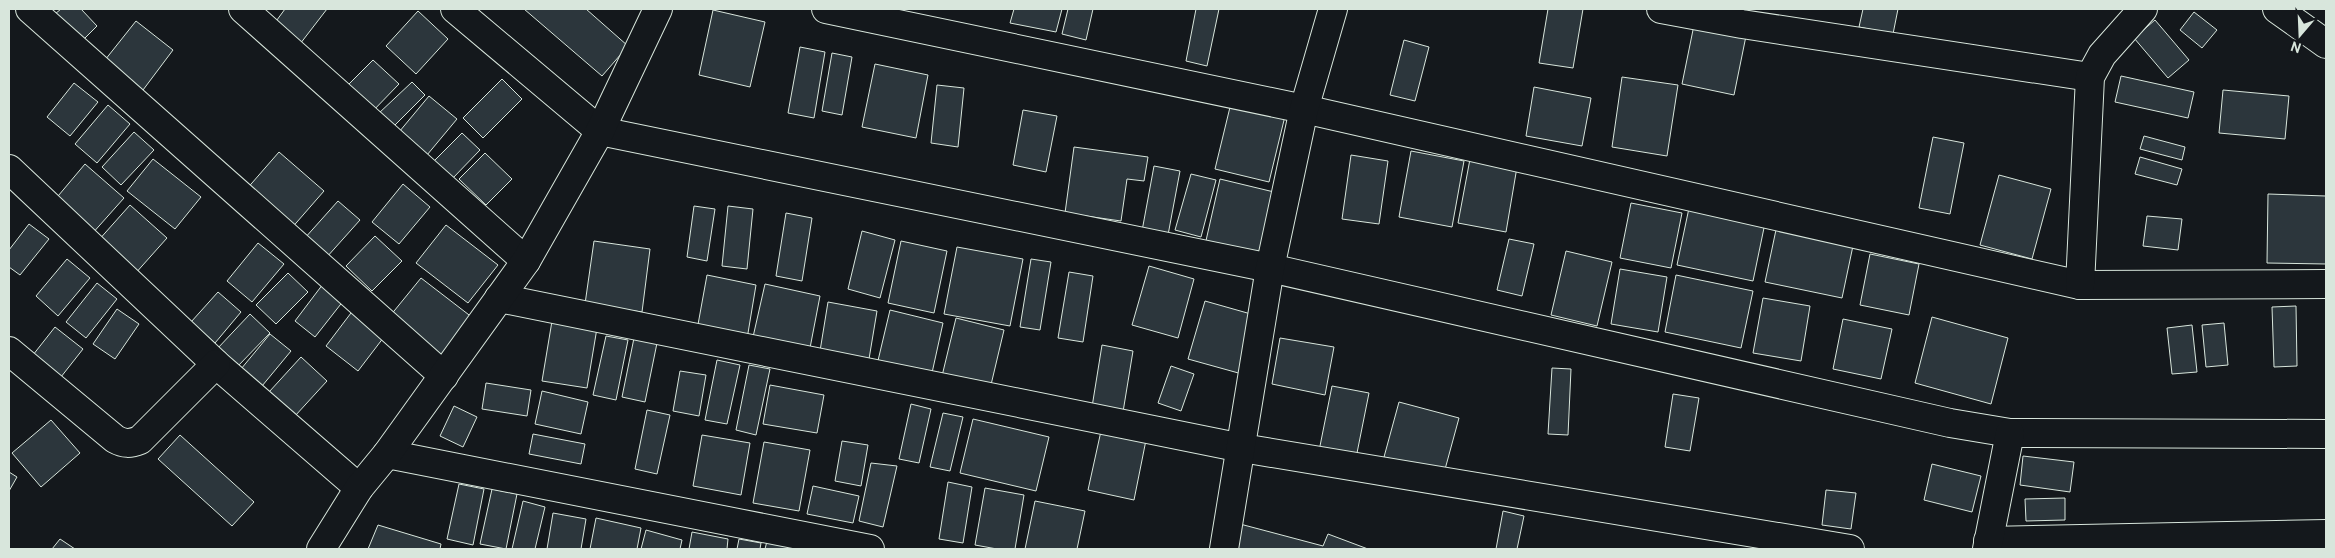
<svg xmlns="http://www.w3.org/2000/svg" width="2335" height="558" font-family="Overpass,sans-serif">
	<style>
		.building { fill: #2c363c; stroke: #d8e6dc }
		.lines { fill: none; stroke-linecap: round; stroke-linejoin: round }
		.minor-casing { stroke: #d8e6dc; stroke-width: 30 }
		.minor { stroke: #14181c; stroke-width: 28 }
	</style>
	<rect width="100%" height="100%" fill="#14181c"/>
	<!-- building -->
	<g class="building">
		<polygon points="61,9 81,9 97,26 81,42 55,14"/>
		<polygon points="285,9 327,9 300,44 274,24"/>
		<polygon points="524,9 586,9 628,46 602,76"/>
		<polygon points="1014,9 1062,9 1056,32 1010,23"/>
		<polygon points="1068,9 1093,9 1086,40 1062,34"/>
		<polygon points="1196,9 1219,9 1207,66 1186,61"/>
		<polygon points="1548,9 1583,9 1573,68 1539,63"/>
		<polygon points="1863,9 1898,9 1893,34 1859,27"/>
		<polygon points="713,10 765,22 750,87 699,75"/>
		<polygon points="418,11 448,39 416,74 386,46"/>
		<polygon points="2194,12 2217,30 2202,48 2180,30"/>
		<polygon points="1695,20 1747,31 1734,95 1682,84"/>
		<polygon points="2155,20 2189,60 2168,78 2134,38"/>
		<polygon points="136,21 173,50 143,90 105,60"/>
		<polygon points="1404,40 1429,47 1415,101 1390,95"/>
		<polygon points="800,47 825,52 814,118 788,113"/>
		<polygon points="832,53 852,57 842,115 822,111"/>
		<polygon points="373,60 399,84 369,115 343,90"/>
		<polygon points="875,64 928,75 916,138 862,127"/>
		<polygon points="2121,76 2194,92 2188,118 2115,102"/>
		<polygon points="1622,77 1678,85 1667,156 1612,147"/>
		<polygon points="502,79 522,99 483,138 463,118"/>
		<polygon points="412,82 425,95 392,128 378,114"/>
		<polygon points="74,83 98,102 70,136 47,117"/>
		<polygon points="937,85 964,88 958,147 931,143"/>
		<polygon points="1534,87 1591,98 1582,146 1526,136"/>
		<polygon points="2223,90 2289,96 2285,139 2219,133"/>
		<polygon points="429,96 457,119 427,155 399,132"/>
		<polygon points="1231,103 1285,116 1269,182 1215,169"/>
		<polygon points="108,105 130,124 97,163 75,144"/>
		<polygon points="1023,110 1057,116 1046,172 1013,165"/>
		<polygon points="134,132 154,150 121,185 102,167"/>
		<polygon points="462,133 480,150 452,179 434,161"/>
		<polygon points="2144,136 2185,147 2182,160 2140,149"/>
		<polygon points="1933,137 1964,143 1950,214 1919,208"/>
		<polygon points="1074,147 1148,157 1144,181 1127,179 1121,221 1065,213"/>
		<polygon points="1411,151 1464,161 1452,227 1399,217"/>
		<polygon points="279,152 324,191 290,230 245,191"/>
		<polygon points="485,153 512,179 486,205 459,179"/>
		<polygon points="1351,155 1388,161 1379,224 1342,219"/>
		<polygon points="2140,157 2182,169 2177,185 2135,174"/>
		<polygon points="153,159 201,197 175,229 127,191"/>
		<polygon points="1470,159 1517,167 1506,232 1458,223"/>
		<polygon points="85,164 124,198 91,235 53,202"/>
		<polygon points="1154,166 1180,171 1168,235 1142,231"/>
		<polygon points="1191,174 1216,180 1201,237 1175,230"/>
		<polygon points="1999,175 2051,189 2032,259 1980,245"/>
		<polygon points="1220,179 1274,192 1258,258 1205,245"/>
		<polygon points="403,184 430,207 399,244 372,222"/>
		<polygon points="2268,194 2326,196 2326,264 2267,263"/>
		<polygon points="338,201 360,220 326,258 304,239"/>
		<polygon points="1631,203 1682,213 1671,268 1620,258"/>
		<polygon points="130,205 167,238 134,275 97,242"/>
		<polygon points="694,206 715,209 707,261 687,257"/>
		<polygon points="728,206 753,209 747,269 722,266"/>
		<polygon points="1689,208 1765,223 1753,281 1677,265"/>
		<polygon points="786,213 812,218 802,281 776,276"/>
		<polygon points="2147,216 2182,219 2178,250 2143,246"/>
		<polygon points="29,224 49,239 20,275 9,267 9,250"/>
		<polygon points="446,225 498,265 468,303 416,263"/>
		<polygon points="1777,225 1854,241 1842,298 1765,282"/>
		<polygon points="862,231 895,240 880,298 848,289"/>
		<polygon points="375,236 402,261 372,291 346,266"/>
		<polygon points="1509,239 1534,244 1522,296 1497,290"/>
		<polygon points="594,241 650,249 642,312 585,304"/>
		<polygon points="901,241 947,251 934,313 888,303"/>
		<polygon points="258,243 284,264 252,302 227,281"/>
		<polygon points="957,247 1023,259 1010,326 944,314"/>
		<polygon points="1566,251 1612,262 1597,326 1551,315"/>
		<polygon points="1870,254 1919,264 1909,315 1860,305"/>
		<polygon points="67,259 90,278 58,316 36,296"/>
		<polygon points="1031,259 1051,262 1040,330 1020,327"/>
		<polygon points="1149,266 1194,279 1178,338 1132,325"/>
		<polygon points="1620,269 1667,277 1658,332 1611,324"/>
		<polygon points="1069,272 1093,276 1083,342 1058,338"/>
		<polygon points="288,273 308,292 276,324 256,305"/>
		<polygon points="707,275 756,285 747,339 697,330"/>
		<polygon points="1676,275 1753,291 1741,348 1665,332"/>
		<polygon points="421,278 473,318 443,357 390,316"/>
		<polygon points="97,283 117,299 86,338 66,322"/>
		<polygon points="323,284 344,300 315,337 295,321"/>
		<polygon points="765,284 820,296 810,348 753,337"/>
		<polygon points="218,292 241,312 215,343 191,322"/>
		<polygon points="1763,298 1810,306 1801,361 1753,353"/>
		<polygon points="1205,301 1258,316 1242,374 1188,359"/>
		<polygon points="828,302 877,311 869,359 820,351"/>
		<polygon points="2296,306 2297,366 2274,367 2272,307"/>
		<polygon points="117,309 139,324 115,359 93,344"/>
		<polygon points="354,309 387,333 358,371 326,346"/>
		<polygon points="890,310 943,323 930,382 876,369"/>
		<polygon points="250,314 270,333 237,367 217,349"/>
		<polygon points="1932,317 2008,338 1991,404 1915,383"/>
		<polygon points="956,318 1004,330 990,389 942,376"/>
		<polygon points="1843,319 1892,329 1881,379 1833,369"/>
		<polygon points="552,321 597,328 587,388 542,381"/>
		<polygon points="2224,323 2228,365 2206,367 2202,325"/>
		<polygon points="2192,325 2197,372 2172,374 2167,328"/>
		<polygon points="55,327 83,349 57,382 29,360"/>
		<polygon points="270,334 291,351 262,386 241,369"/>
		<polygon points="606,336 628,340 616,400 593,395"/>
		<polygon points="634,338 657,343 645,402 622,397"/>
		<polygon points="1280,338 1334,347 1325,395 1272,384"/>
		<polygon points="1102,345 1133,351 1123,412 1092,407"/>
		<polygon points="301,357 327,381 295,416 269,392"/>
		<polygon points="717,360 740,365 727,424 705,420"/>
		<polygon points="749,365 770,369 756,435 736,430"/>
		<polygon points="1171,366 1194,374 1181,411 1158,403"/>
		<polygon points="1552,368 1571,369 1568,435 1548,434"/>
		<polygon points="680,371 706,375 699,416 673,411"/>
		<polygon points="486,383 531,390 527,416 482,409"/>
		<polygon points="770,385 824,395 817,433 763,424"/>
		<polygon points="1332,386 1369,393 1356,458 1319,451"/>
		<polygon points="542,391 588,402 581,434 535,424"/>
		<polygon points="1673,394 1699,398 1690,451 1665,447"/>
		<polygon points="1399,402 1459,418 1444,473 1384,457"/>
		<polygon points="911,404 931,409 919,463 899,459"/>
		<polygon points="454,406 477,417 463,447 440,436"/>
		<polygon points="647,410 670,415 657,474 635,469"/>
		<polygon points="943,413 963,417 950,471 930,467"/>
		<polygon points="973,419 1049,437 1036,491 960,473"/>
		<polygon points="51,420 80,453 41,487 12,453"/>
		<polygon points="1101,431 1146,440 1134,500 1088,490"/>
		<polygon points="533,434 585,444 581,464 529,454"/>
		<polygon points="180,435 254,502 232,526 158,459"/>
		<polygon points="702,435 750,443 741,495 693,486"/>
		<polygon points="842,441 868,445 861,486 835,481"/>
		<polygon points="764,442 810,450 799,511 753,503"/>
		<polygon points="2023,456 2074,462 2070,492 2020,485"/>
		<polygon points="871,463 897,466 883,527 859,521"/>
		<polygon points="1932,464 1981,476 1972,512 1924,500"/>
		<polygon points="9,472 17,477 9,491"/>
		<polygon points="948,482 972,487 963,543 939,539"/>
		<polygon points="459,484 484,489 473,545 447,539"/>
		<polygon points="813,486 859,496 853,523 807,514"/>
		<polygon points="985,488 1024,495 1015,549 997,549 975,545"/>
		<polygon points="492,489 517,494 506,549 480,544"/>
		<polygon points="1826,490 1856,493 1851,529 1822,525"/>
		<polygon points="2065,498 2065,520 2026,521 2025,499"/>
		<polygon points="523,501 545,507 535,549 512,549"/>
		<polygon points="1035,501 1085,511 1077,549 1025,549"/>
		<polygon points="1503,511 1524,516 1517,549 1496,549"/>
		<polygon points="553,513 586,519 581,549 547,549"/>
		<polygon points="596,518 641,528 637,549 590,549"/>
		<polygon points="1240,524 1323,546 1328,534 1368,549 1233,549"/>
		<polygon points="378,525 441,544 440,549 368,549"/>
		<polygon points="646,530 682,540 680,549 641,549"/>
		<polygon points="692,532 728,539 727,549 689,549"/>
		<polygon points="60,539 75,549 52,549"/>
		<polygon points="739,539 761,543 760,549 737,549"/>
		<polygon points="767,541 788,546 787,549 765,549"/>
	</g>
	<g class="lines">
		<defs>
			<g id="minor">
				<polyline points="30,9 444,376"/>
				<polyline points="243,9 526,261"/>
				<polyline points="455,9 600,131 1270,268 1950,423 2010,433 2326,434"/>
				<polyline points="826,9 1304,109 2080,285 2326,284"/>
				<polyline points="1661,9 1742,24 2090,77"/>
				<polyline points="2277,9 2326,44"/>
				<polyline points="9,169 216,364 359,488"/>
				<polyline points="2080,285 2090,77 2102,55 2143,9"/>
				<polyline points="499,298 1242,448 1850,549"/>
				<path d="M9,351L115,439C124,444 130,444 140,440L216,364"/>
				<polyline points="387,454 870,549"/>
				<polyline points="1988,541 2326,534"/>
				<polyline points="321,549 359,488 387,454 526,261 600,131 658,9"/>
				<polyline points="1224,549 1270,268 1304,109 1333,9"/>
				<polyline points="1987,549 2010,433"/>
			</g>
		</defs>
		<!-- minor casing -->
		<use href="#minor" class="minor-casing"/>
		<!-- minor -->
		<use href="#minor" class="minor"/>
	</g>
	<!-- border -->
	<rect width="2335" height="558" fill="none" stroke="#d8e6dc" stroke-width="20"/>
	<!-- north arrow -->
	<g transform="translate(2300 35) rotate(199)" stroke="#14181c" stroke-width="4" paint-order="stroke">
	<path d="M0-4L9 19L0 12L-9 19Z" fill="#d8e6dc"/>
	<text y="-8" font-size="14" font-weight="bold" text-anchor="middle" fill="#d8e6dc">N</text>
	</g>
</svg>
